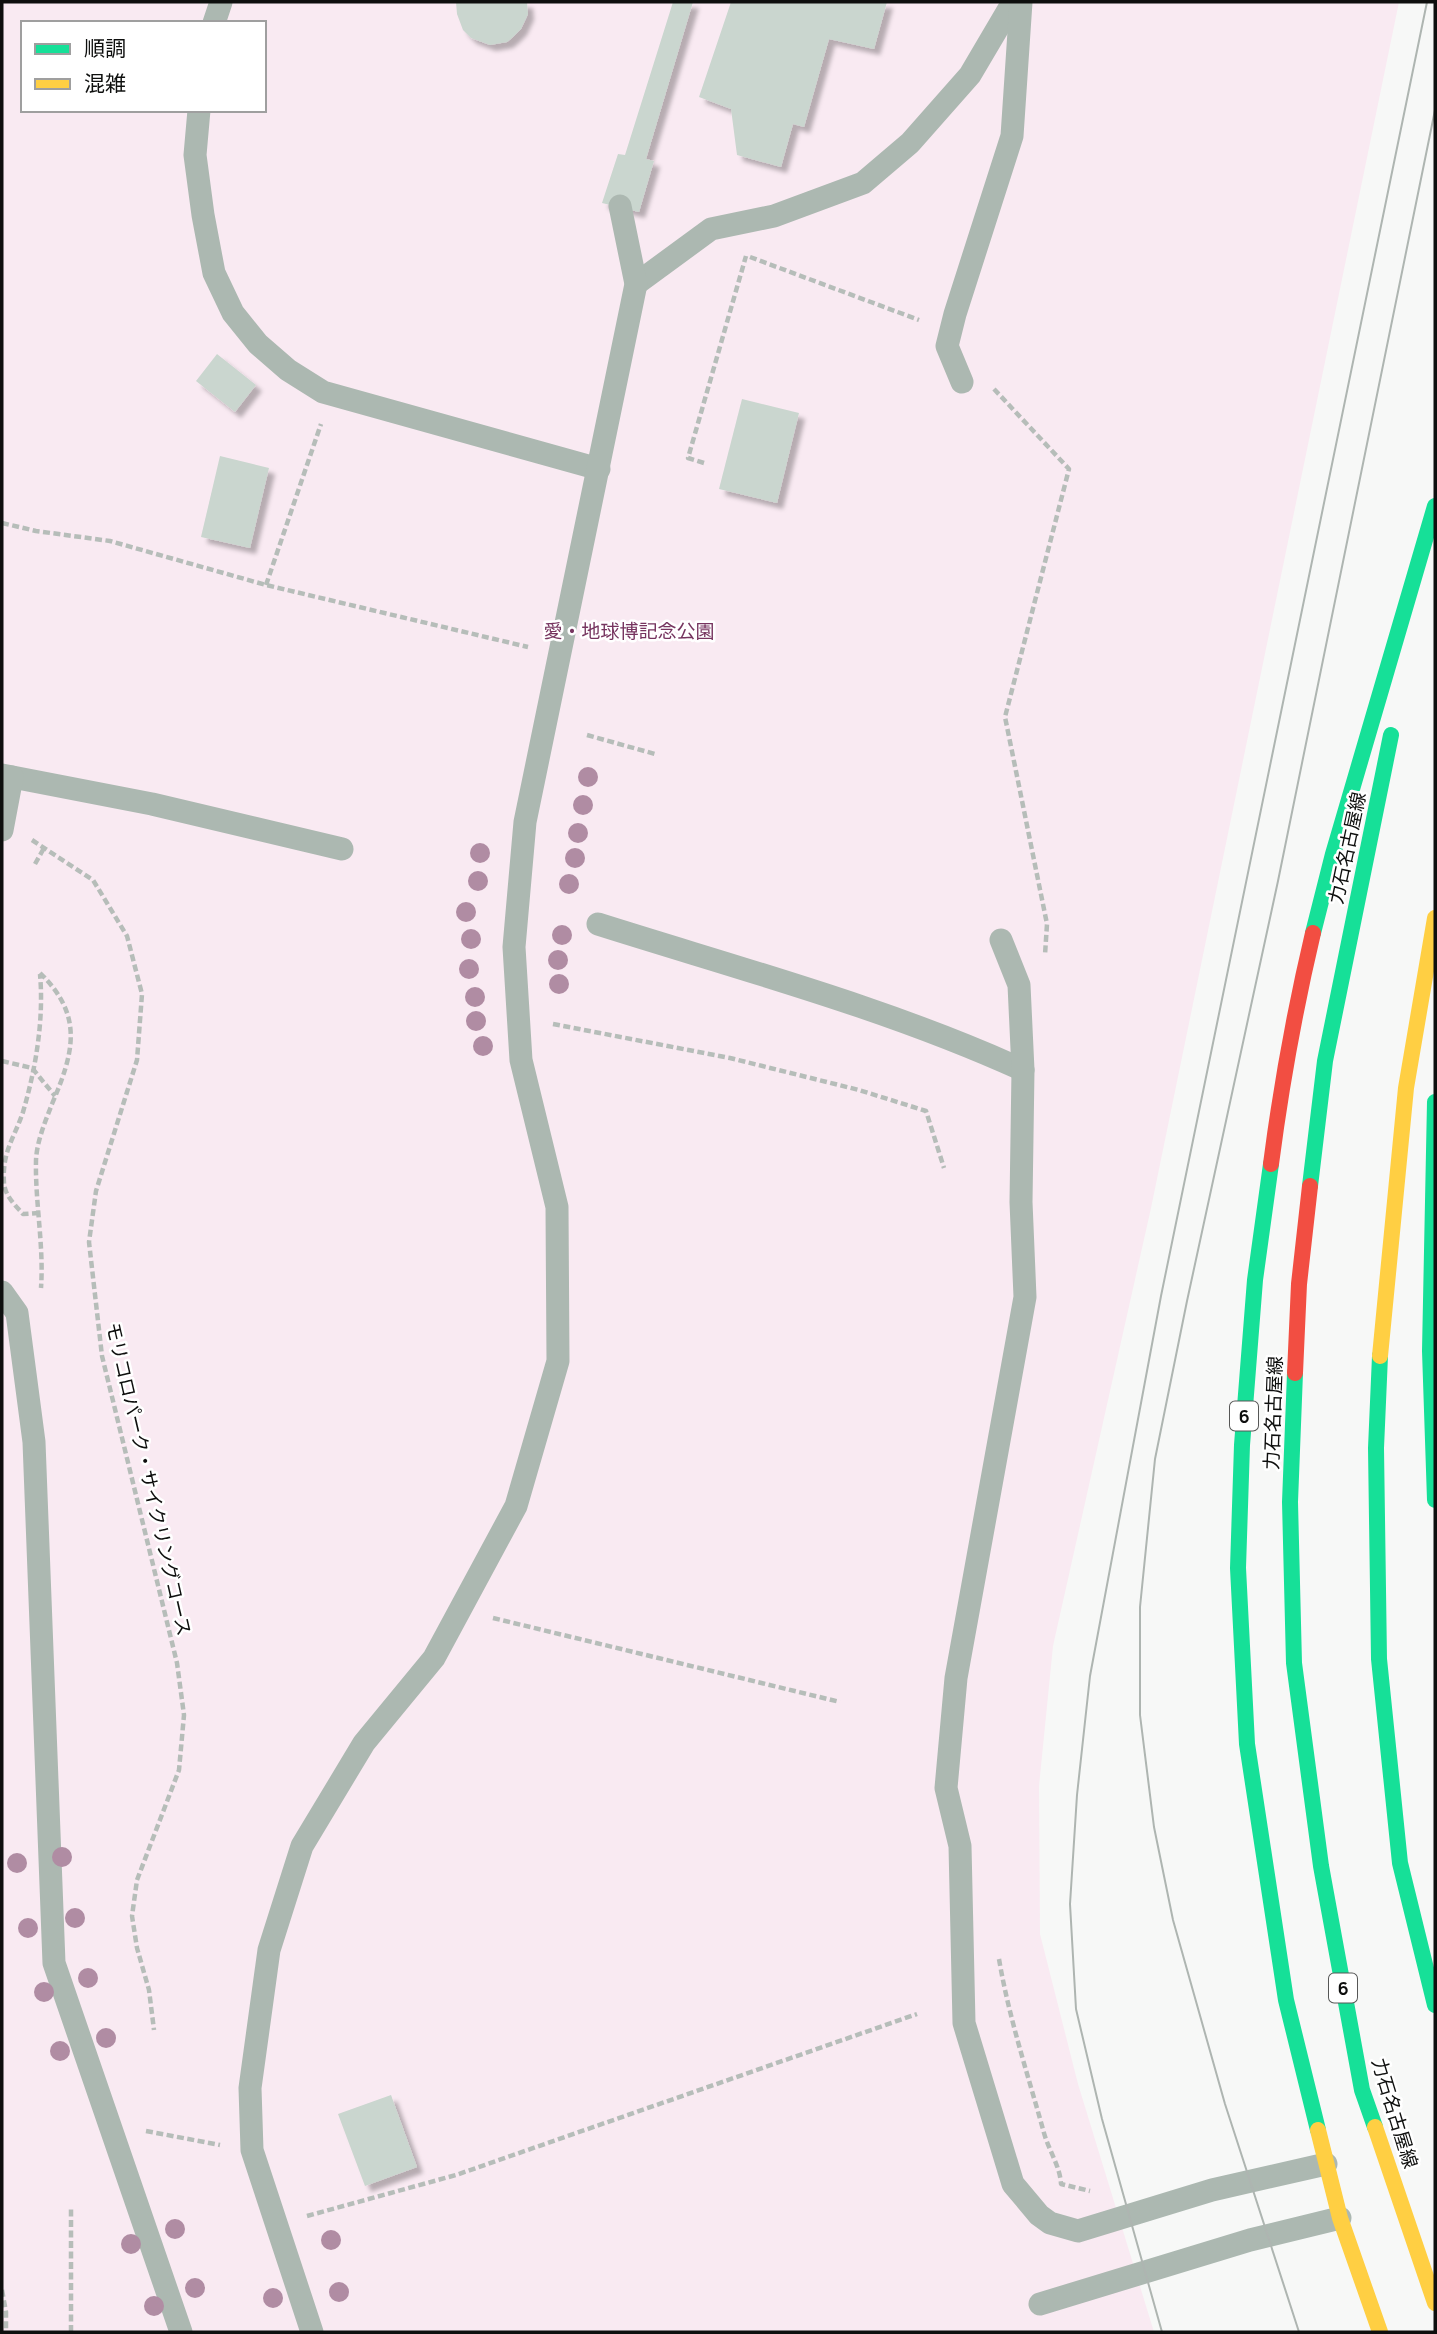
<svg xmlns="http://www.w3.org/2000/svg" width="1437" height="2334" font-family="Manrope,'Noto Sans JP',sans-serif">
	<style>
		.green { fill: #f9eaf2; fill-rule: evenodd }
		.building { fill: #cad6cf; filter: url(#shadow) }
		.lines { fill: none; stroke-linecap: round; stroke-linejoin: round }
		.path { stroke: #b6bdb9; stroke-width: 4.5; stroke-dasharray: 7 3.5; stroke-linecap: butt }
		.lane { stroke: #acb8b1; stroke-width: 23 }
		.fast { stroke: #16e098; stroke-width: 16 }
		.slow { stroke: #ffcf43; stroke-width: 16 }
		.jam { stroke: #f24e42; stroke-width: 16 }
		.tram { stroke: #aeb5b1; stroke-width: 2 }
		.tree { fill: #b08ca3 }
		.labels { text-anchor: middle; dominant-baseline: central; stroke-width: 5; stroke-linejoin: round; paint-order: stroke }
		.shield { fill: #fff; stroke: #565756; stroke-width: 2 }
		.shield-label { font-size: 18px; font-weight: bold; fill: #0e0f0e }
		.park-label { font-size: 19px; fill: #76345f; stroke: #fff }
		.street-label { font-size: 19px; fill: #0e0f0e; stroke: #fff }
	</style>
	<defs>
		<filter id="shadow"><feDropShadow dx="6" dy="6" stdDeviation="2" flood-color="#0004"/></filter>
	</defs>
	<rect width="100%" height="100%" fill="#f7f8f7"/>
	<!-- green -->
	<path class="green" d="M2,2H1399L1151,1208L1053,1646L1039,1786L1040,1934L1078,2084L1154,2332H2ZM23,23H264V110H23Z"/>
	<!-- building -->
	<g class="building">
		<polygon points="456,2 527,2 528,14 521,29 513,37 507,42 490,45 471,38 463,30 457,14"/>
		<polygon points="673,2 693,2 646,159 654,161 639,212 602,203 618,154 625,155"/>
		<polygon points="731,2 887,2 874,49 829,39 804,127 793,124 781,167 737,155 731,109 699,97"/>
		<polygon points="217,354 256,385 235,412 196,381"/>
		<polygon points="742,399 799,413 777,503 719,489"/>
		<polygon points="220,456 269,468 250,548 201,537"/>
		<polygon points="391,2095 417,2167 365,2186 338,2114"/>
	</g>
	<g class="lines">
		<!-- path -->
		<g class="path">
			<polyline points="750,257 919,320"/>
			<polyline points="994,389 1069,469 1005,717 1047,924 1045,955"/>
			<polyline points="704,463 688,458 746,256"/>
			<polyline points="2,523 36,531 110,541 266,585 528,647"/>
			<polyline points="266,585 321,424"/>
			<polyline points="587,735 655,754"/>
			<polyline points="32,840 93,880 127,936 142,994 137,1060 96,1191 89,1242 102,1356 177,1663 184,1715 179,1770 137,1880 132,1916 137,1948 149,1990 154,2030"/>
			<polyline points="35,864 44,848"/>
			<path d="M40,973C84,1016 74,1052 52,1104C45,1122 37,1141 36,1160C35,1203 44,1245 41,1288"/>
			<polyline points="553,1024 730,1058 859,1090 926,1111 944,1168"/>
			<polyline points="2,1061 32,1068 55,1096"/>
			<path d="M39,1213L23,1214C15,1205 5,1196 4,1183C2,1151 14,1139 23,1112C36,1068 44,1019 40,974"/>
			<polyline points="493,1618 840,1702"/>
			<path d="M999,1959C1009,2018 1028,2075 1044,2133C1049,2151 1060,2166 1061,2184L1090,2191"/>
			<polyline points="146,2131 220,2145"/>
			<polyline points="307,2216 456,2175 917,2014"/>
			<polyline points="2,2290 6,2312 6,2332"/>
			<polyline points="71,2332 71,2206"/>
		</g>
		<!-- lane -->
		<g class="lane">
			<polyline points="214,23 221,2"/>
			<polyline points="199,110 195,155 203,215 214,273 233,313 258,344 288,370 323,392 599,469"/>
			<polyline points="636,284 711,229 774,216 863,183 910,143 970,75 1013,2"/>
			<polyline points="962,382 947,346 955,314 1012,136 1021,2"/>
			<polyline points="2,775 152,804 342,849"/>
			<polyline points="2,830 12,777"/>
			<path d="M598,924C740,969 887,1008 1023,1070"/>
			<polyline points="1001,940 1019,985 1023,1070 1021,1202 1025,1297 956,1678 946,1788 960,1846 964,2023 1013,2184 1039,2215 1050,2223 1078,2231 1212,2190 1326,2164"/>
			<polyline points="2,1292 17,1313 34,1442 54,1963 181,2332"/>
			<polyline points="1040,2304 1250,2240 1340,2218"/>
			<polyline points="312,2332 252,2150 250,2088 269,1950 302,1846 364,1743 434,1658 516,1506 558,1361 557,1207 521,1060 514,947 525,822 636,284 620,206"/>
		</g>
		<!-- fast -->
		<g class="fast">
			<polyline points="1313,933 1333,854 1435,506"/>
			<polyline points="1435,1102 1430,1351 1435,1500"/>
			<polyline points="1271,1164 1255,1280 1242,1445 1238,1568 1247,1744 1286,2000 1318,2130"/>
			<polyline points="1310,1186 1325,1061 1391,735"/>
			<polyline points="1380,1356 1376,1448 1379,1659 1400,1863 1435,2005"/>
			<polyline points="1295,1373 1290,1502 1294,1663 1321,1866 1362,2090 1375,2127"/>
		</g>
		<!-- slow -->
		<g class="slow">
			<polyline points="1380,1356 1406,1088 1435,918"/>
			<polyline points="1375,2127 1435,2303"/>
			<polyline points="1318,2130 1340,2218 1380,2332"/>
		</g>
		<!-- jam -->
		<g class="jam">
			<path d="M1271,1164C1281,1087 1295,1009 1313,933"/>
			<polyline points="1295,1373 1299,1284 1310,1186"/>
		</g>
		<!-- tram -->
		<g class="tram">
			<polyline points="1162,2332 1102,2119 1076,2009 1070,1904 1077,1795 1090,1676 1161,1296 1427,2"/>
			<polyline points="1299,2332 1225,2104 1173,1920 1154,1827 1140,1715 1140,1607 1155,1459 1187,1301 1278,881 1435,110"/>
		</g>
	</g>
	<!-- trees -->
	<g class="tree">
		<circle cx="588" cy="777" r="10"/>
		<circle cx="583" cy="805" r="10"/>
		<circle cx="578" cy="833" r="10"/>
		<circle cx="480" cy="853" r="10"/>
		<circle cx="575" cy="858" r="10"/>
		<circle cx="478" cy="881" r="10"/>
		<circle cx="569" cy="884" r="10"/>
		<circle cx="466" cy="912" r="10"/>
		<circle cx="562" cy="935" r="10"/>
		<circle cx="471" cy="939" r="10"/>
		<circle cx="558" cy="960" r="10"/>
		<circle cx="469" cy="969" r="10"/>
		<circle cx="559" cy="984" r="10"/>
		<circle cx="475" cy="997" r="10"/>
		<circle cx="476" cy="1021" r="10"/>
		<circle cx="483" cy="1046" r="10"/>
		<circle cx="62" cy="1857" r="10"/>
		<circle cx="17" cy="1863" r="10"/>
		<circle cx="75" cy="1918" r="10"/>
		<circle cx="28" cy="1928" r="10"/>
		<circle cx="88" cy="1978" r="10"/>
		<circle cx="44" cy="1992" r="10"/>
		<circle cx="106" cy="2038" r="10"/>
		<circle cx="60" cy="2051" r="10"/>
		<circle cx="175" cy="2229" r="10"/>
		<circle cx="331" cy="2240" r="10"/>
		<circle cx="131" cy="2244" r="10"/>
		<circle cx="195" cy="2288" r="10"/>
		<circle cx="339" cy="2292" r="10"/>
		<circle cx="273" cy="2298" r="10"/>
		<circle cx="154" cy="2306" r="10"/>
	</g>
	<g class="labels">
		<!-- shield labels -->
		<g class="shield">
			<rect x="1230" y="1401.5" width="28" height="29" rx="5"/>
			<rect x="1329" y="1973.5" width="28" height="29" rx="5"/>
		</g>
		<g class="shield-label">
			<text x="1244" y="1416">6</text>
			<text x="1343" y="1988">6</text>
		</g>
		<!-- park labels -->
		<g class="park-label">
			<text x="629" y="631">愛・地球博記念公園</text>
		</g>
		<!-- street labels -->
		<g class="street-label">
			<text transform="translate(1347 848) rotate(-78)">力石名古屋線</text>
			<text transform="translate(1273 1413) rotate(-88)">力石名古屋線</text>
			<text transform="translate(149 1479) rotate(77)">モリコロパーク・サイクリングコース</text>
			<text transform="translate(1395 2113) rotate(73)">力石名古屋線</text>
		</g>
	</g>
	<!-- border -->
	<rect width="1437" height="2334" fill="none" stroke="#0e0f0e" stroke-width="7"/>
	<!-- legend -->
	<rect x="21" y="21" width="245" height="91" fill="#ffffff" stroke="#9f9f9f" stroke-width="2"/>
	<rect x="35" y="44" width="35" height="10" fill="#16e098" stroke="#9f9f9f" stroke-width="2"/>
	<text x="84" y="56" font-size="21" fill="#0e0f0e">順調</text>
	<rect x="35" y="79" width="35" height="10" fill="#ffcf43" stroke="#9f9f9f" stroke-width="2"/>
	<text x="84" y="91" font-size="21" fill="#0e0f0e">混雑</text>
</svg>
